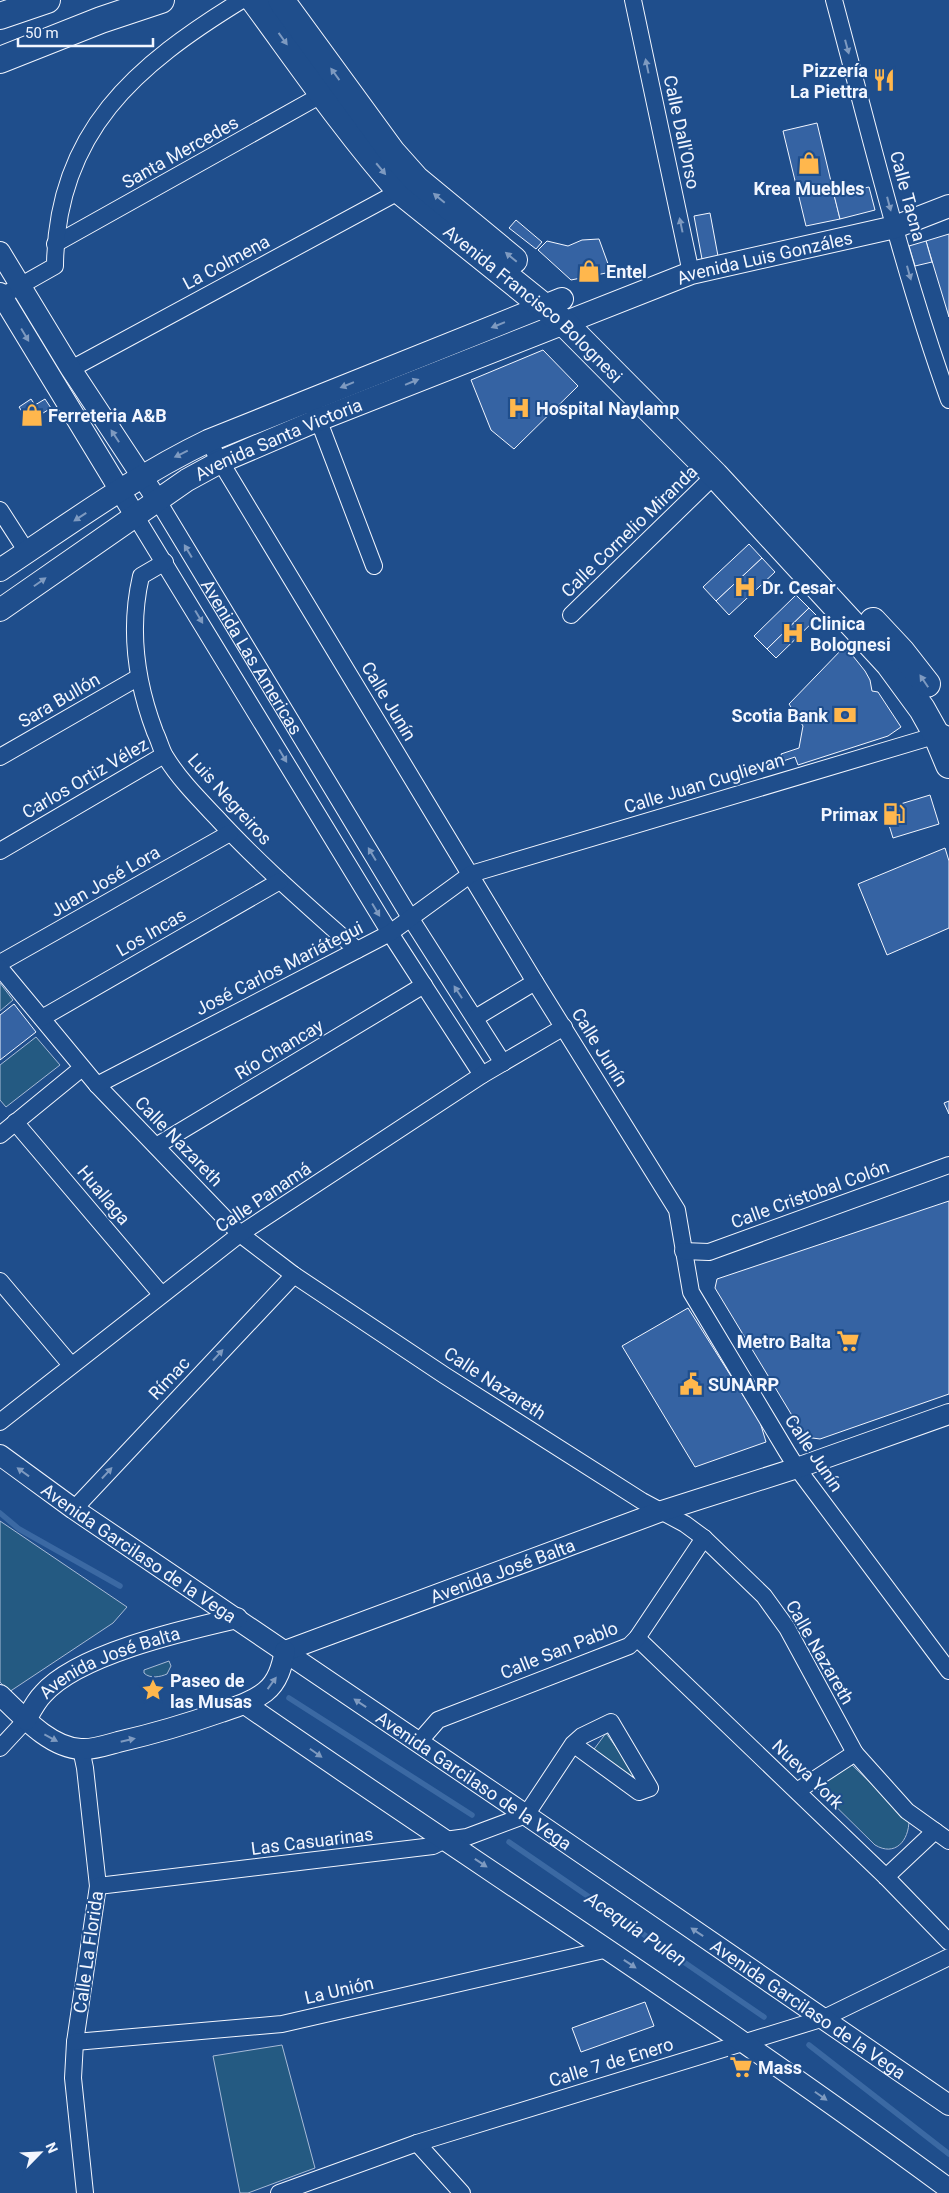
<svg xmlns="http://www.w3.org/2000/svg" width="949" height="2193" font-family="Roboto,sans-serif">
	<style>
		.green { fill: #245a82; stroke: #a8bbd7 }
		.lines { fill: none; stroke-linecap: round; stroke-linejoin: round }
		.stream { stroke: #3b69a3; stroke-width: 5.5 }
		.building { fill: #3563a3; stroke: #f2f6ff }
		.minor-casing { stroke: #f2f6ff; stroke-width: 18 }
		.tertiary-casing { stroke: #f2f6ff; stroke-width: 22 }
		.secondary-casing { stroke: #f2f6ff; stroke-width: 24 }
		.primary-casing { stroke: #f2f6ff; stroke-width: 28 }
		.minor { stroke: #1f4e8c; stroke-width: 16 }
		.tertiary { stroke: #1f4e8c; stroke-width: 20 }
		.secondary { stroke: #1f4e8c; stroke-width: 22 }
		.primary { stroke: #1f4e8c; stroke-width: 26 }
		.oneway { fill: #7e9ac0 }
		.labels { text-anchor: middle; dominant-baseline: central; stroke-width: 4; stroke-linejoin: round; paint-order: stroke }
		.poi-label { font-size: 18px; font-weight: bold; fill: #f2f6ff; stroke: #1f4e8c; text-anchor: start }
		.street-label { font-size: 18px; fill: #f2f6ff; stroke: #1f4e8c }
		.water-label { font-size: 19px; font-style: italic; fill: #f2f6ff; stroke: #1f4e8c }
	</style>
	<rect width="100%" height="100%" fill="#1f4e8c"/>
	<!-- green -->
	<g class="green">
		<polygon points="0,983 13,1000 0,1011"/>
		<polygon points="36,1037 60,1065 6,1107 0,1100 0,1065"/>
		<polygon points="0,1521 127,1607 113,1623 9,1692 0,1682"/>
		<path d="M169,1661L171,1666L167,1674C160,1677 150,1679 144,1673V1670Z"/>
		<polygon points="606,1733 635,1774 636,1779 634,1782 592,1752"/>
		<path d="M851,1764L909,1820C909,1841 895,1857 875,1845L815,1786Z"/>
		<polygon points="282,2045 315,2168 248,2193 240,2193 213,2056"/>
	</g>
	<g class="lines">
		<!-- stream -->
		<g class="stream">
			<polyline points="0,1513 19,1529 120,1586"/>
			<polyline points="289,1698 472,1815"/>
			<polyline points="509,1842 764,2017"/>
			<polyline points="809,2045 949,2154"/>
		</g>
	</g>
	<!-- building -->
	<g class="building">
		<polygon points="817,123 840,219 806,226 783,131"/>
		<polygon points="869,187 875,210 840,219 834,195"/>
		<polygon points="710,213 718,256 702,259 694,216"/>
		<polygon points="516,220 542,242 536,249 509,228"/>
		<polygon points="949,234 949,317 926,241"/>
		<polygon points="599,239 611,272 571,280 538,250 547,241 568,246 582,240"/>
		<polygon points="926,241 932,262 915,266 909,246"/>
		<polygon points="543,350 578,386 514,449 491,430 471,380"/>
		<polygon points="31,399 35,405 45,399 51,408 29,422 19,407"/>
		<polygon points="749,544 762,558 716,601 703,587"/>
		<polygon points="762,558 775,572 729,615 716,601"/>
		<polygon points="796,595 809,608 767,649 754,636"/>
		<polygon points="809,608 818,617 776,658 767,649"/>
		<polygon points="845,646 865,671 870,680 872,691 878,692 901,727 888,736 798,765 795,757 783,761 781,754 799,748 803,726 789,704"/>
		<polygon points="930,795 939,824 893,838 884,809"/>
		<polygon points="945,848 949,861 949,928 887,955 858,884"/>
		<polygon points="14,1004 36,1032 0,1060 0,1015"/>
		<polygon points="949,1101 949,1114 944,1103"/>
		<polygon points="949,1201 949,1394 820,1439 805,1437 715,1288 717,1279"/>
		<polygon points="688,1308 760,1422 766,1442 695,1467 622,1346"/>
		<polygon points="645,2002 654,2026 581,2052 572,2028"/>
	</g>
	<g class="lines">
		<defs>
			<g id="minor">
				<polyline points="633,0 691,273"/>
				<path d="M834,0C870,134 902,269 949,400"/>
				<polyline points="55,244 323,94"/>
				<path d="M2,296L55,266C56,132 136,65 242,0"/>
				<polyline points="71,369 400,191"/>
				<polyline points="315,411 374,566"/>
				<polyline points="208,441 535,982 677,1210 691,1292 787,1452 797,1468 949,1671"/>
				<path id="s1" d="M158,501L411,919L503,1063"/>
				<polyline points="0,510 27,552"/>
				<polyline points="136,517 390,933 482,1075"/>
				<path d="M165,562L141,576C129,628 136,682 155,732C159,740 161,749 165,756C179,779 198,798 216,817C260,865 309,907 357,950"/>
				<polyline points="571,615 715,475"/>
				<polyline points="0,757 139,677"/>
				<polyline points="0,851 164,755"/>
				<polyline points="0,963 230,833"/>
				<polyline points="0,968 97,1085 240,1234 294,1275 444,1375 642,1501 685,1524 704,1538 764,1596 787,1628 855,1753 907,1811 949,1841"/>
				<polyline points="42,1018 280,881"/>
				<polyline points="475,1018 535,982"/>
				<polyline points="97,1085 390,933 471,874 944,733"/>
				<polyline points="15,1122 161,1294"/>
				<polyline points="0,1135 82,1068"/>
				<polyline points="156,1146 424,985"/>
				<polyline points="683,1251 709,1252 949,1165"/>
				<polyline points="0,1281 71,1365"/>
				<polyline points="0,1422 240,1234 482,1075 564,1027"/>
				<polyline points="74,1509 294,1275"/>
				<polyline points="637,1638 886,1877 949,1942"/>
				<polyline points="418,1743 438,1720 629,1646 637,1638 704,1538"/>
				<polyline points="0,1748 26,1720"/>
				<polyline points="81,1749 85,1768 98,1886 75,2042 73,2078 85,2193"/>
				<polyline points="797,1791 855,1753"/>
				<polyline points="886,1877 935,1831"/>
				<polyline points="98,1886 433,1846 445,1840 467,1837 526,1815 573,1744 582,1736 611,1722 650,1788 639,1792 573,1744"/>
				<polyline points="75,2042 282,2024 608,1949"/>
				<polyline points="417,2143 462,2193"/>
				<polyline points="279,2193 417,2143 824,2018 949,1957"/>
			</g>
			<g id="tertiary">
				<polyline points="0,252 71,369 158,501"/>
				<polyline points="0,293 136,517"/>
				<path id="s2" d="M0,1455L74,1509L526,1815L949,2105"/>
				<path id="s3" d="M285,1651L662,1511L797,1468L949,1414"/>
				<path d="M0,1695C21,1715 50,1748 81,1749C93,1750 107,1745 118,1742C153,1734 187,1724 221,1712C236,1707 252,1702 265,1692C278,1682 282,1666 285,1651"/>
				<path d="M245,1704C479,1866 719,2019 949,2189"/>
				<path id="s4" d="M26,1720C31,1711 36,1701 43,1694C78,1654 185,1630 237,1618"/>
			</g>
			<g id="secondary">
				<path d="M0,570C68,525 135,476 208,441L562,299"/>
				<path id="s5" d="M0,610L187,480L220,462L318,420L691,273L895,227L949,206"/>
			</g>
			<g id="primary">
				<path id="s6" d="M254,0C301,64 347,131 400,191L563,322L715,475L889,664L922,709L936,734L949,765"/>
				<polyline points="281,0 392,152 416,179 514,260"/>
				<polyline points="0,16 47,0"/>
				<polyline points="0,60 101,20 161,0"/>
				<polyline points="873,621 902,652 927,684"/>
			</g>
		</defs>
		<!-- minor casing -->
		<use href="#minor" class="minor-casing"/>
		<!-- tertiary casing -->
		<use href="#tertiary" class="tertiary-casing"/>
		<!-- secondary casing -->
		<use href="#secondary" class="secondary-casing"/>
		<!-- primary casing -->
		<use href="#primary" class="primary-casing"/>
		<!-- minor -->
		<use href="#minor" class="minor"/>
		<!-- tertiary -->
		<use href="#tertiary" class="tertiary"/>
		<!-- secondary -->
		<use href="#secondary" class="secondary"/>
		<!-- primary -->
		<use href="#primary" class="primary"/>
	</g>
	<!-- one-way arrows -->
	<defs><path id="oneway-solid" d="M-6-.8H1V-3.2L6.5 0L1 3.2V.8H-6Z" transform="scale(1.25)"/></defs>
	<g class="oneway">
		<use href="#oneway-solid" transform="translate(283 39) rotate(54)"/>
		<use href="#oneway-solid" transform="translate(847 47) rotate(75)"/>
		<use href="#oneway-solid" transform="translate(647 66) rotate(-102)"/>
		<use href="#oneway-solid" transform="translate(335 74) rotate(-126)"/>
		<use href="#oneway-solid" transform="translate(381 169) rotate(50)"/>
		<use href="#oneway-solid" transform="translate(439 198) rotate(-140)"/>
		<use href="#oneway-solid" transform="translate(889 204) rotate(75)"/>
		<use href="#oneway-solid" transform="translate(681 225) rotate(-102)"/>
		<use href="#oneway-solid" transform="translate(511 257) rotate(-140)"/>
		<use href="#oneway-solid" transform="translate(909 273) rotate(74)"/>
		<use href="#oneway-solid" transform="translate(498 325) rotate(158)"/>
		<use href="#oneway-solid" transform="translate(25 335) rotate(59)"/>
		<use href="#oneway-solid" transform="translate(412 382) rotate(-22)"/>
		<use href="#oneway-solid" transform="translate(347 385) rotate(158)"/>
		<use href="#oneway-solid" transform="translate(115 436) rotate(-123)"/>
		<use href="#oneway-solid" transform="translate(181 454) rotate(154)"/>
		<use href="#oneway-solid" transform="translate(80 517) rotate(147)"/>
		<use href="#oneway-solid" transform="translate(188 551) rotate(-121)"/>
		<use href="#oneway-solid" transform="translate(40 582) rotate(-35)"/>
		<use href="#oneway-solid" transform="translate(199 617) rotate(59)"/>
		<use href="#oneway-solid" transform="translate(924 681) rotate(-124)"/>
		<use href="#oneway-solid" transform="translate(283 756) rotate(59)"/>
		<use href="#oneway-solid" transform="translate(372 854) rotate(-121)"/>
		<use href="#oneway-solid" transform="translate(376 910) rotate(59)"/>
		<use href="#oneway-solid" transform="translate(458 992) rotate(-123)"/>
		<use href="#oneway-solid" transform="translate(218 1355) rotate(-47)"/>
		<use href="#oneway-solid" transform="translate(23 1472) rotate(-144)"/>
		<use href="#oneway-solid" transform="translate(107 1473) rotate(-47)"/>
		<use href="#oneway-solid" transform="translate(272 1683) rotate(-54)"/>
		<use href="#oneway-solid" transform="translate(360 1703) rotate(-146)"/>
		<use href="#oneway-solid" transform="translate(51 1738) rotate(28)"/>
		<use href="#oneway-solid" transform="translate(128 1740) rotate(-13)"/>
		<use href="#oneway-solid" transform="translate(316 1753) rotate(35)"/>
		<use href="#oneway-solid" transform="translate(481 1863) rotate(34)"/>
		<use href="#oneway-solid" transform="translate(697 1932) rotate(-146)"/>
		<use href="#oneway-solid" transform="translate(630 1964) rotate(34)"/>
		<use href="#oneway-solid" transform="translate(821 2096) rotate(35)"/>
	</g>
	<!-- icons -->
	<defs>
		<symbol id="restaurant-bare" viewBox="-9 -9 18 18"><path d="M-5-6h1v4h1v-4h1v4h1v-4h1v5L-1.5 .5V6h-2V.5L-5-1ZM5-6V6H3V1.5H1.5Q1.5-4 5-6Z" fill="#ffb74d" stroke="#1f4e8c" stroke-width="2.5" paint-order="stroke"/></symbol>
		<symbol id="shop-bare" viewBox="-9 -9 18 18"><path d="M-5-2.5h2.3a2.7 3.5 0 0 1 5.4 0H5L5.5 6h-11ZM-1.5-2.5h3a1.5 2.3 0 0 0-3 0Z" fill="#ffb74d" stroke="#1f4e8c" stroke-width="2.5" paint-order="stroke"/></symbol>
		<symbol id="hospital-bare" viewBox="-9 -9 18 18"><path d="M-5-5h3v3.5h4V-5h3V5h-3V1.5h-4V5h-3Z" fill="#ffb74d" stroke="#1f4e8c" stroke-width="2.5" paint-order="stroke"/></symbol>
		<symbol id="bank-bare" viewBox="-9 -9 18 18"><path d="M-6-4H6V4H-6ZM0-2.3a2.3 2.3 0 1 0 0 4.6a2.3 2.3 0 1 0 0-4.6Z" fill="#ffb74d" stroke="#1f4e8c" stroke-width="2.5" paint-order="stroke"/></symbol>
		<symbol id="fuel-bare" viewBox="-9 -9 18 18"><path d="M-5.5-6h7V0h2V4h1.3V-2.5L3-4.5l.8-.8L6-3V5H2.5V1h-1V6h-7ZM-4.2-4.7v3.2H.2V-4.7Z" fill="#ffb74d" stroke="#1f4e8c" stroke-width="2.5" paint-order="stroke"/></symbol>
		<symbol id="supermarket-bare" viewBox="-9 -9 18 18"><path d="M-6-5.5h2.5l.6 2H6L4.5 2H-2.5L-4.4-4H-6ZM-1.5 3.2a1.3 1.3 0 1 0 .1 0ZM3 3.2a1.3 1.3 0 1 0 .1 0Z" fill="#ffb74d" stroke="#1f4e8c" stroke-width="2.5" paint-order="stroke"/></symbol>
		<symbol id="civic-bare" viewBox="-9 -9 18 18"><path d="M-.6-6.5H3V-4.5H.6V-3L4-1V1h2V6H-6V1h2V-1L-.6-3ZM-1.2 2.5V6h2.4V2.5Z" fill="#ffb74d" stroke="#1f4e8c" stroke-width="2.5" paint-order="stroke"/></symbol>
		<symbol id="sight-bare" viewBox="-9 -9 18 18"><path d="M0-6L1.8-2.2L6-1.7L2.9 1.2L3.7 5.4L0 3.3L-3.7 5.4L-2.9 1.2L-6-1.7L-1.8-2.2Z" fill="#ffb74d" stroke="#1f4e8c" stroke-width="2.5" paint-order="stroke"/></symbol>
	</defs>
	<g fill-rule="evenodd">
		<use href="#restaurant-bare" x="868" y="64" width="32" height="32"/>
		<use href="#shop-bare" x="793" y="147" width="32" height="32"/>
		<use href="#shop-bare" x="573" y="255" width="32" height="32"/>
		<use href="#hospital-bare" x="503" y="392" width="32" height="32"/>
		<use href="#shop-bare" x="16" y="399" width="32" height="32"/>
		<use href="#hospital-bare" x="729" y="571" width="32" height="32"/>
		<use href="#hospital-bare" x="777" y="617" width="32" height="32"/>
		<use href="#bank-bare" x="829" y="699" width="32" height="32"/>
		<use href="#fuel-bare" x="878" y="798" width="32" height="32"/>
		<use href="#supermarket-bare" x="832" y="1325" width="32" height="32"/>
		<use href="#civic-bare" x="675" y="1368" width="32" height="32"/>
		<use href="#sight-bare" x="137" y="1674" width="32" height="32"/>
		<use href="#supermarket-bare" x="725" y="2051" width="32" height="32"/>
	</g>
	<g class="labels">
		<!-- poi labels -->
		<g class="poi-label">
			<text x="868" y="70" text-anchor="end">Pizzería<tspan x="868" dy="21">La Piettra</tspan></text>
			<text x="809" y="188" text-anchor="middle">Krea Muebles</text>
			<text x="606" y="271">Entel</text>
			<text x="536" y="408">Hospital Naylamp</text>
			<text x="48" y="415">Ferreteria A&amp;B</text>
			<text x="762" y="587">Dr. Cesar</text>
			<text x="810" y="623">Clinica<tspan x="810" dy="21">Bolognesi</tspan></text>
			<text x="828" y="715" text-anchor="end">Scotia Bank</text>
			<text x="878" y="814" text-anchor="end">Primax</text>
			<text x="831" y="1341" text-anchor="end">Metro Balta</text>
			<text x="708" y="1384">SUNARP</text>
			<text x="170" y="1680">Paseo de<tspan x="170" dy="21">las Musas</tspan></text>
			<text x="758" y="2067">Mass</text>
		</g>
		<!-- street labels -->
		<g class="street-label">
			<text transform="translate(682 132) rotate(78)">Calle Dall'Orso</text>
			<text transform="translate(180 152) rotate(-29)">Santa Mercedes</text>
			<text transform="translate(908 196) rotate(75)">Calle Tacna</text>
			<text stroke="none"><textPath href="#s5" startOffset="848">Avenida Luis Gonzáles</textPath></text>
			<text transform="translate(226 262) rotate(-28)">La Colmena</text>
			<text stroke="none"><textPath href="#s6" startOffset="415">Avenida Francisco Bolognesi</textPath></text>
			<text stroke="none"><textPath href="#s5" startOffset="328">Avenida Santa Victoria</textPath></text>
			<text transform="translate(629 531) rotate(-44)">Calle Cornelio Miranda</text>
			<text stroke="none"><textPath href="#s1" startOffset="182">Avenida Las Americas</textPath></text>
			<text transform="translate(59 700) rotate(-30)">Sara Bullón</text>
			<text transform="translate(389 701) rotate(59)">Calle Junín</text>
			<text transform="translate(85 778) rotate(-30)">Carlos Ortiz Vélez</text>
			<text transform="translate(704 783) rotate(-17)">Calle Juan Cuglievan</text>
			<text transform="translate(230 799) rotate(48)">Luis Negreiros</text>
			<text transform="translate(105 881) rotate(-30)">Juan José Lora</text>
			<text transform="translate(151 932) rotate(-30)">Los Incas</text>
			<text transform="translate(279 968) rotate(-27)">José Carlos Mariátegui</text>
			<text transform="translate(600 1047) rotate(58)">Calle Junín</text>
			<text transform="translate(279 1049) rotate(-31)">Río Chancay</text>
			<text transform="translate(179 1141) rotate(46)">Calle Nazareth</text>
			<text transform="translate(810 1194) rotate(-20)">Calle Cristobal Colón</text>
			<text transform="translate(104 1195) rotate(50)">Huallaga</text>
			<text transform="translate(263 1197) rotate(-34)">Calle Panamá</text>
			<text transform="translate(169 1378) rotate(-47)">Rímac</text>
			<text transform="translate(495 1383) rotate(33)">Calle Nazareth</text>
			<text transform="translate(814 1453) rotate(56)">Calle Junín</text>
			<text stroke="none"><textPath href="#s2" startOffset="170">Avenida Garcilaso de la Vega</textPath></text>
			<text stroke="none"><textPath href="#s3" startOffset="232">Avenida José Balta</textPath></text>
			<text transform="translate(559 1650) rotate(-22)">Calle San Pablo</text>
			<text transform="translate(820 1652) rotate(60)">Calle Nazareth</text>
			<text stroke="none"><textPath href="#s4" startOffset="106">Avenida José Balta</textPath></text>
			<text transform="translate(808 1774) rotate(44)">Nueva York</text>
			<text stroke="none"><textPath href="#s2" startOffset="575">Avenida Garcilaso de la Vega</textPath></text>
			<text transform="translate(312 1841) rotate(-7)">Las Casuarinas</text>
			<text transform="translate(88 1952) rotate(-82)">Calle La Florida</text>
			<text transform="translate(339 1990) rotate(-13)">La Unión</text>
			<text stroke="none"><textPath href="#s2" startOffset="980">Avenida Garcilaso de la Vega</textPath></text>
			<text transform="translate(611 2062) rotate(-17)">Calle 7 de Enero</text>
		</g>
		<!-- water labels -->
		<g class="water-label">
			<text transform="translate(636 1929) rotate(34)">Acequia Pulen</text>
		</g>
	</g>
	<!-- north arrow -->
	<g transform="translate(40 2153) rotate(66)" stroke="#1f4e8c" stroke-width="4" paint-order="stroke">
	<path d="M0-4L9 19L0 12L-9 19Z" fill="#f2f6ff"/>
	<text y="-8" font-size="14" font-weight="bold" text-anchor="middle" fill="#f2f6ff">N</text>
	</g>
	<!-- scale -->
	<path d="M18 38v8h135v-8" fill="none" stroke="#f2f6ff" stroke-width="2.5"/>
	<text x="25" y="38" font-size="15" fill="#f2f6ff" stroke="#1f4e8c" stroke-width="4" paint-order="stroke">50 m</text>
</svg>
